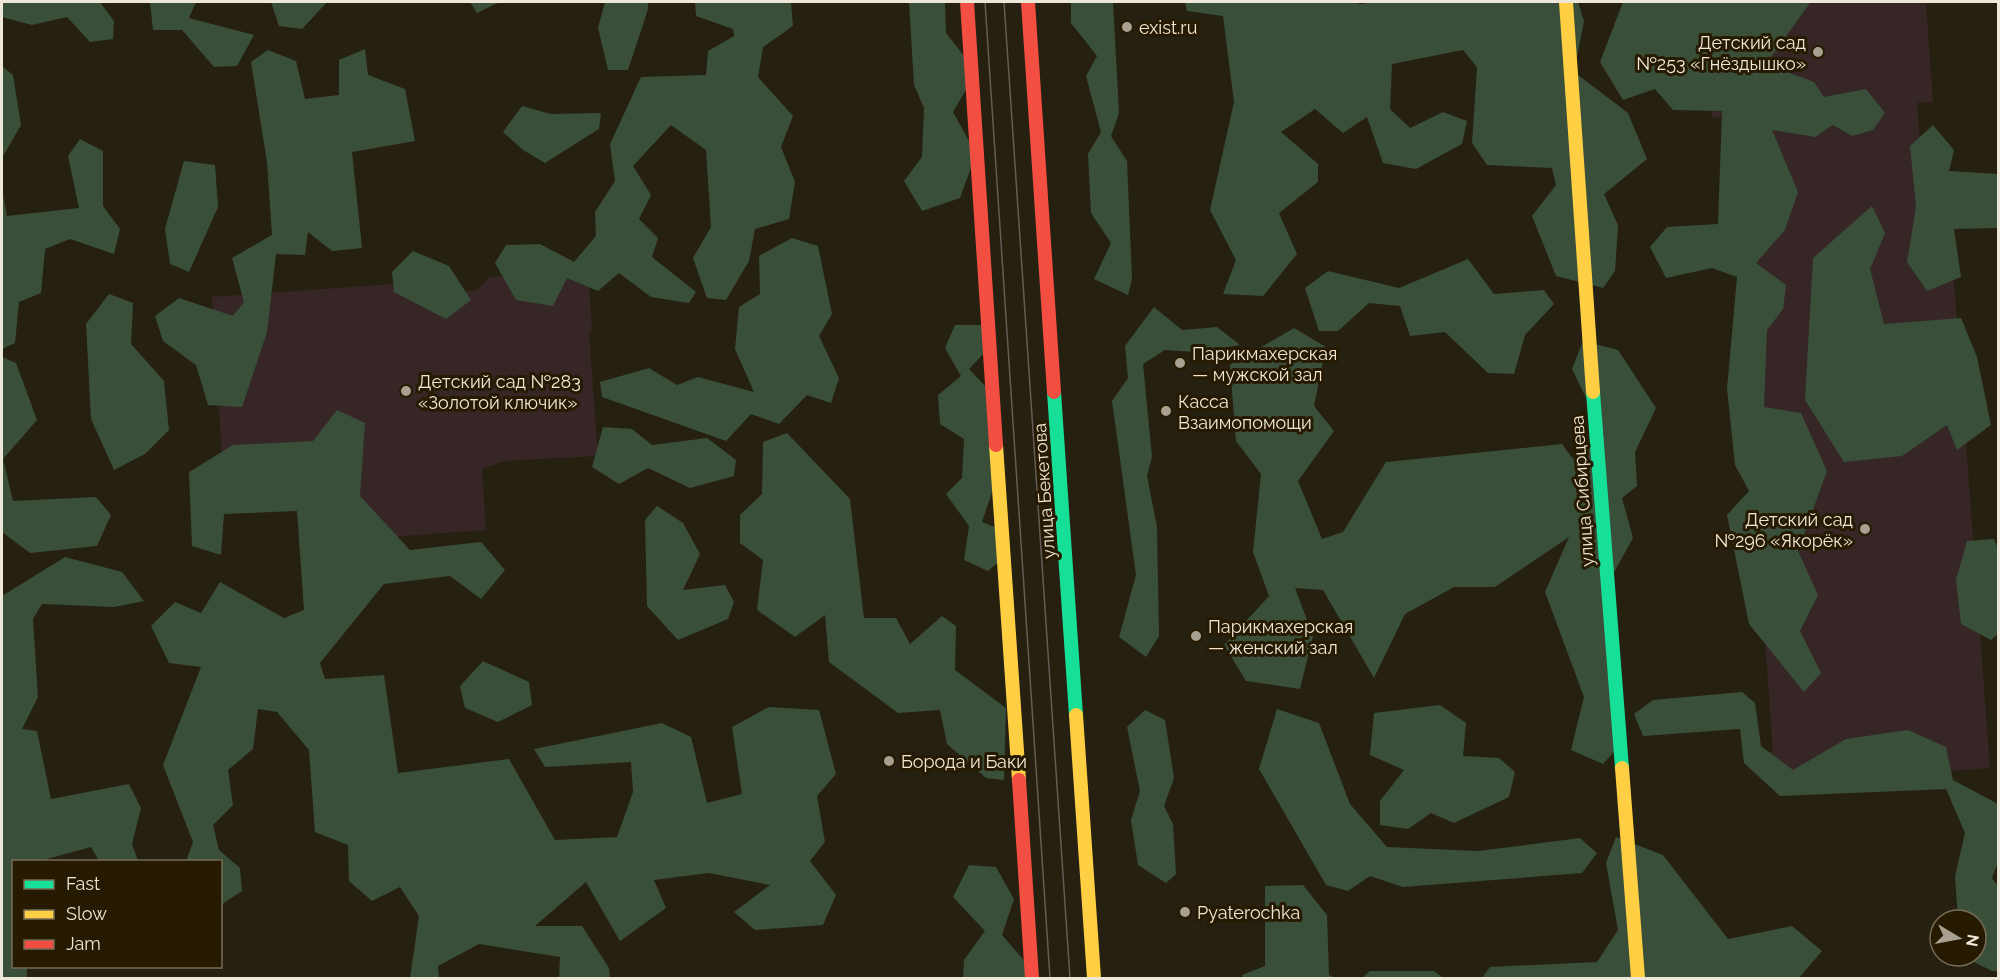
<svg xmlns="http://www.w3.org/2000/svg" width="2000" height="980" font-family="Raleway,sans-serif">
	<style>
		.education { fill: #372626 }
		.forest { fill: #394f3a }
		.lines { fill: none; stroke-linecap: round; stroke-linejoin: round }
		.fast { stroke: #16e098; stroke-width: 14 }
		.slow { stroke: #ffcf43; stroke-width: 14 }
		.jam { stroke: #f24e42; stroke-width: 14 }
		.tram { stroke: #655c57; stroke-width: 1.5 }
		.poi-dot { fill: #a8a191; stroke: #261a00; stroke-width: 2 }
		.labels { text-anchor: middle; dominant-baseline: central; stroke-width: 6; stroke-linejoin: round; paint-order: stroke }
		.poi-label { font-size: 18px; fill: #eee6d6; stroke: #261a00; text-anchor: start }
		.street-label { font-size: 18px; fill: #eee6d6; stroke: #261a00 }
	</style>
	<rect width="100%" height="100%" fill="#262010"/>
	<!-- education -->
	<g class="education">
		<polygon points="1703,2 1926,2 1933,102 1917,103 1930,268 1953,267 1990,768 1769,784 1767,753 1773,752 1742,319 1730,117 1712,118"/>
		<polygon points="588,268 592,331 589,332 598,456 505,461 482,469 486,530 337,541 329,467 223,475 212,297 434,281 454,291 477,290 490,277"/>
	</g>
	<!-- forest -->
	<g class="forest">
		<polygon points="2,2 100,2 114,21 113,39 90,42 67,17 32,25 2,17"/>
		<polygon points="150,2 196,2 189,18 254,35 237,66 214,67 182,30 153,30"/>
		<polygon points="271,2 327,2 302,29 279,26"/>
		<polygon points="470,2 500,2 477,13"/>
		<polygon points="605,2 648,2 648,9 628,70 608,70 598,28"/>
		<polygon points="695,2 791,2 793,26 763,47 758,77 793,116 781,147 795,182 789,219 755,229 749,261 726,300 707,298 693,258 711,227 706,150 671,125 633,166 651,195 639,219 658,238 652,257 696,292 689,303 651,297 619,273 598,291 567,278 553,306 516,300 495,263 506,245 540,244 574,262 596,236 595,212 615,181 610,144 641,77 706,75 708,51 734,36 733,29 696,16"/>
		<polygon points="909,2 945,2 946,33 964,56 967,88 953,112 976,154 960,198 922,211 904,181 922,157 924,108 914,85"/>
		<polygon points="1071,2 1113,2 1119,113 1111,136 1127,161 1132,279 1128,295 1094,279 1111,243 1091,213 1088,154 1101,132 1086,76 1097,56 1071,23"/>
		<polygon points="1185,2 1352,2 1360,4 1374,2 1578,2 1584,21 1574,72 1628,113 1647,159 1604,194 1618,225 1615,271 1603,288 1556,276 1532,216 1556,185 1552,168 1487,165 1472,143 1477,67 1463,50 1392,64 1390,109 1410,128 1443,112 1467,121 1462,144 1416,169 1383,163 1367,117 1343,133 1315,109 1281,132 1318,164 1318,182 1279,213 1297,254 1263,296 1223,294 1236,260 1210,210 1234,102 1223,16 1187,11"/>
		<polygon points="1623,2 1809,2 1810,3 1766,64 1814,82 1824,97 1866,89 1885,113 1873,130 1852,136 1833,125 1815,137 1772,130 1798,192 1785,230 1756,263 1786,285 1783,309 1767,330 1764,407 1801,413 1827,471 1798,551 1818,595 1800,631 1821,673 1804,692 1749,624 1727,515 1749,491 1735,465 1727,389 1737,277 1712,268 1666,278 1650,247 1667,227 1718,224 1722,111 1673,110 1655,89 1623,100 1600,62"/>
		<polygon points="365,49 368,75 405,89 415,141 352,152 362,248 332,251 308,232 305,255 276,254 267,332 242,407 208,405 196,365 163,341 155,316 179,298 233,316 244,302 232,258 272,235 267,162 251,62 268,50 296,61 305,99 339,95 339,60"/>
		<polygon points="2,66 13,75 21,125 2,158"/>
		<polygon points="522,106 551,114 601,113 599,129 545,163 523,150 503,132"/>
		<polygon points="1933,125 1954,150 1949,171 1998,174 1998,228 1954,229 1961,277 1927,291 1907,262 1916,207 1910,146"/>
		<polygon points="80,139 103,151 103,206 120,229 114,254 70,239 45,249 41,293 19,302 15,343 2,349 2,189 7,216 79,208 68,156"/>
		<polygon points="184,161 215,165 218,207 189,272 170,264 165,229"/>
		<polygon points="1872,206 1885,233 1870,269 1884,324 1961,318 1977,357 1991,425 1957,450 1947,425 1902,456 1844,462 1805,400 1813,258"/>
		<polygon points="792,238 818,246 832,314 819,336 839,378 831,403 807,395 779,424 751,414 726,441 602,397 600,382 649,368 677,385 698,377 754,392 735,349 739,307 760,294 759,256"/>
		<polygon points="413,251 449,266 471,300 446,319 394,292 392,272"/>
		<polygon points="1468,259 1494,294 1544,290 1554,304 1525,335 1514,374 1488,373 1445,332 1410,336 1400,306 1369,303 1338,331 1319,331 1305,288 1328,271 1399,288"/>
		<polygon points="109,294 133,303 131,344 164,381 169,430 145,454 114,470 91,419 86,324"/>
		<polygon points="1154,307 1182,330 1217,327 1240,345 1194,352 1165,350 1143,364 1152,457 1147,476 1157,527 1159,636 1146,657 1119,637 1136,575 1112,401 1128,378 1125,346"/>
		<polygon points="955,325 982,325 990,347 969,369 988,389 1002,462 982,522 1002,530 1009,553 988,571 964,560 969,526 946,494 962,478 964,439 940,424 938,395 961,376 945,348"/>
		<polygon points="1294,328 1326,347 1314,406 1334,431 1298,481 1322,539 1343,532 1386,462 1562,444 1573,459 1604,435 1572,369 1583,341 1618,350 1656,408 1635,452 1637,486 1622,498 1633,538 1612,576 1625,739 1603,764 1571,750 1584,697 1545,592 1569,537 1495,587 1454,587 1405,614 1374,678 1323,590 1295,588 1313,636 1300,689 1246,681 1224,645 1269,596 1253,552 1261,474 1236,441 1230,365"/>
		<polygon points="2,357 16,363 37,420 3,459 13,501 96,497 111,515 97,546 30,553 2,532"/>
		<polygon points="337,410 365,423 360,496 410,550 481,542 505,570 481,599 450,576 384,584 320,663 325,679 384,675 398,773 509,759 555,840 617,837 633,792 631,762 545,767 534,749 662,723 691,737 707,803 742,794 732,727 769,707 819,710 836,774 817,796 825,842 810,861 836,895 823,925 755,930 734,912 770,885 709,873 654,880 666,908 620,941 586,882 535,926 582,926 609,968 610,978 559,978 560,957 479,944 438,966 439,978 410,978 419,916 400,887 372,901 349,881 348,845 315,832 309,750 277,712 258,709 253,749 228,770 233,805 213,825 219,850 240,868 242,891 221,905 220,862 186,861 193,842 163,765 201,667 169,663 151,626 175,602 201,613 220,582 284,618 304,610 297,511 224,514 221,555 192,546 189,472 233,445 313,441"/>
		<polygon points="603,427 632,429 652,445 707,438 736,460 734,476 690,488 648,468 619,484 592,467"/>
		<polygon points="787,433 850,499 864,618 896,618 910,644 942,616 956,626 955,670 1006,708 1004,780 986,778 947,744 940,710 898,713 829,662 825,615 795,637 757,610 763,560 740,543 740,515 762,494 763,442"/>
		<polygon points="657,506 683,523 700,554 683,590 725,585 734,602 728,619 678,640 647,606 645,520"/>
		<polygon points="1994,539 1998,549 1998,634 1991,640 1961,624 1956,580 1967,541"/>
		<polygon points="65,557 122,572 144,601 114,607 42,604 33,619 38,697 22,729 37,731 51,799 129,784 141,808 132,844 138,861 99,861 91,847 40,861 14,862 14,966 27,967 27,978 2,978 2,596"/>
		<polygon points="483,661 529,682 532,705 498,722 465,708 460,686"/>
		<polygon points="1742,692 1755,703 1761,746 1793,770 1846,739 1908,730 1946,747 1953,780 1998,804 1998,862 1992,878 1998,886 1998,971 1992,971 1962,956 1976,956 1976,920 1958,920 1955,876 1965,833 1946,789 1780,796 1744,763 1740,729 1643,736 1634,714 1653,700"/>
		<polygon points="1440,705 1466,723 1463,756 1499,758 1515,772 1509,797 1454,823 1431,813 1408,829 1380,825 1380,801 1404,770 1370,755 1374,713"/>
		<polygon points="1277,709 1319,723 1350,804 1387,847 1478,851 1580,838 1597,853 1582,873 1403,887 1370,876 1348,891 1326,885 1259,769"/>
		<polygon points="1145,710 1165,720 1174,778 1164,806 1173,824 1176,874 1166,883 1138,865 1131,820 1140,791 1127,727"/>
		<polygon points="1616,837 1663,855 1728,939 1792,926 1822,951 1799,978 1482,978 1490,967 1597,962 1618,930 1606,863"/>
		<polygon points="969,865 996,867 1014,899 1002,935 1034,972 1028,978 963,978 964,960 985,931 953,897"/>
		<polygon points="1303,885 1327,915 1329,975 1336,978 1243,978 1242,975 1265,966 1265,886"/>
		<polygon points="1370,971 1434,971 1443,978 1362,978"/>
	</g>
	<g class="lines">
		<!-- fast -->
		<g class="fast">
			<polyline points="1054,392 1076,715"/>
			<polyline points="1593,392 1622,768"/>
		</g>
		<!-- slow -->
		<g class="slow">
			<polyline points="1566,2 1593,392"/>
			<polyline points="996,445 1019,780"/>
			<polyline points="1076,715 1094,978"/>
			<polyline points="1622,768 1638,978"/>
		</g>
		<!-- jam -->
		<g class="jam">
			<polyline points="967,2 996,445"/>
			<polyline points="1028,2 1054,392"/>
			<polyline points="1019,780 1032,978"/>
		</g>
		<!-- tram -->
		<g class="tram">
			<polyline points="985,2 1050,978"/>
			<polyline points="1004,2 1070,978"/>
		</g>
	</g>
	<!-- markers -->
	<g class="poi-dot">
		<circle cx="1127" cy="27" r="6"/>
		<circle cx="1818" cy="52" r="6"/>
		<circle cx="1180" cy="363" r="6"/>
		<circle cx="406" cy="391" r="6"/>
		<circle cx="1166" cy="411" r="6"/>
		<circle cx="1865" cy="529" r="6"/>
		<circle cx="1196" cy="636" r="6"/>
		<circle cx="889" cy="761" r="6"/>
		<circle cx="1185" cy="912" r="6"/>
	</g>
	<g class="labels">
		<!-- poi labels -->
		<g class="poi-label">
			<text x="1139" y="27">exist.ru</text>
			<text x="1806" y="42" text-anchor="end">Детский сад<tspan x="1806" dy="21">№253 «Гнёздышко»</tspan></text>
			<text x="1192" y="353">Парикмахерская<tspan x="1192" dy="21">— мужской зал</tspan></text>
			<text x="418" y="381">Детский сад №283<tspan x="418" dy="21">«Золотой ключик»</tspan></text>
			<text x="1178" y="401">Касса<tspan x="1178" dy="21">Взаимопомощи</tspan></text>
			<text x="1853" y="519" text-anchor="end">Детский сад<tspan x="1853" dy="21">№296 «Якорёк»</tspan></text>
			<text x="1208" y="626">Парикмахерская<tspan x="1208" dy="21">— женский зал</tspan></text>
			<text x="901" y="761">Борода и Баки</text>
			<text x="1197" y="912">Pyaterochka</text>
		</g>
		<!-- street labels -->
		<g class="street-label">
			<text transform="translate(1044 491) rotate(-94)">улица Бекетова</text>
			<text transform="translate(1582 491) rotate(-94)">улица Сибирцева</text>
		</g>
	</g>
	<!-- border -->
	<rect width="2000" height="980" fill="none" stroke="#eee6d6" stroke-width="6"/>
	<!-- legend -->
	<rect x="12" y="860" width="210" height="108" fill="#261a00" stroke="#766c56" stroke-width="1.5"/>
	<rect x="24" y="880" width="30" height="9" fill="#16e098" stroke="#766c56" stroke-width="1.5"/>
	<text x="66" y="890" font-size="18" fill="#eee6d6">Fast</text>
	<rect x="24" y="910" width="30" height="9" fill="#ffcf43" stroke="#766c56" stroke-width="1.5"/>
	<text x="66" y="920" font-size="18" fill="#eee6d6">Slow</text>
	<rect x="24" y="940" width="30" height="9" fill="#f24e42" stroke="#766c56" stroke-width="1.5"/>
	<text x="66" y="950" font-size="18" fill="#eee6d6">Jam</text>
	<!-- north arrow -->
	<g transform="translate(1958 938) rotate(100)"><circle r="28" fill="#261a00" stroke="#766c56" stroke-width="1.5"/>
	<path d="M0-4.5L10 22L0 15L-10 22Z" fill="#a8a191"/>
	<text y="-9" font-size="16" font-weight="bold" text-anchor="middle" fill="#eee6d6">N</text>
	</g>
</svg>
